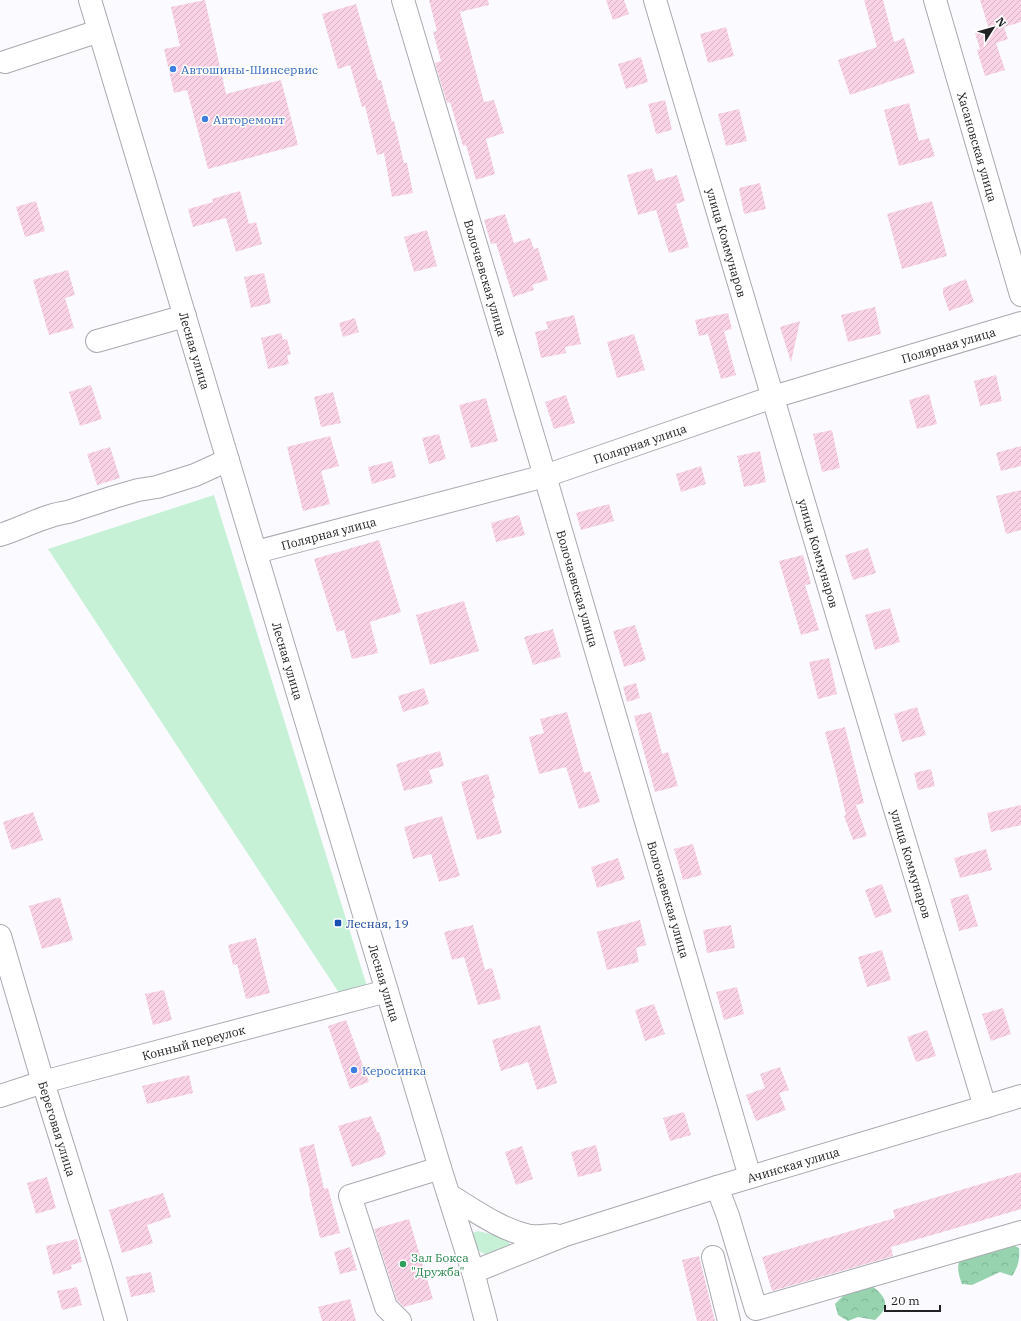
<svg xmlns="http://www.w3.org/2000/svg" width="1021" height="1321" font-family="'IBM Plex Serif',serif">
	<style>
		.grass { fill: #c6f1d6 }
		.forest { fill: url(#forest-crowns) }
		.building { fill: url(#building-hatch) }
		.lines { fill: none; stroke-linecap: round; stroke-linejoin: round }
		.minor-casing { stroke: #a9a9b0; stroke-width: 24 }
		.minor { stroke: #fff; stroke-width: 22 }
		.shop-dot { fill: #3f7fe0; stroke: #fff; stroke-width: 1.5 }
		.transit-dot { fill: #1a4fb4; stroke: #fff; stroke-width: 1.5 }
		.leisure-dot { fill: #2e9e5b; stroke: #fff; stroke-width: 1.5 }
		.labels { text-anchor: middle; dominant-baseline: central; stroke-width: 3; stroke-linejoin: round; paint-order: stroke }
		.shop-label { font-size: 12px; fill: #366cbe; stroke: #fff; text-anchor: start }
		.street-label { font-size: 12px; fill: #212224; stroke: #fff }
		.transit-label { font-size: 12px; fill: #164399; stroke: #fff; text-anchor: start }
		.leisure-label { font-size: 12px; fill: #27864d; stroke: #fff; text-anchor: start }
	</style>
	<defs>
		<pattern id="forest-crowns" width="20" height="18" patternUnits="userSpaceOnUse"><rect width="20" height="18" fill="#96d3ae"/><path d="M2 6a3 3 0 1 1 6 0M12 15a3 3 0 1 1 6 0" fill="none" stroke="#81b596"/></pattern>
		<pattern id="building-hatch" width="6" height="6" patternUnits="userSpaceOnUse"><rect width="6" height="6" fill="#f9d3e5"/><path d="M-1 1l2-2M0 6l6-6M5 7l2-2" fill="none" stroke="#d5b5c4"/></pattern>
	</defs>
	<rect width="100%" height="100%" fill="#fafaff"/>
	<!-- grass -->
	<g class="grass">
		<polygon points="214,495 370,996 345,1002 48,549"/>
		<path d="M478,1231L507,1238L510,1245C487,1254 484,1262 470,1238L472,1233Z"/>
	</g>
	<!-- forest -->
	<g class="forest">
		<path d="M1009,1243L1019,1248C1020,1260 1018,1267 1012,1276L1000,1272L972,1285L962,1284C958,1273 956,1266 962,1255Z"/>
		<path d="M870,1284C886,1297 892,1305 875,1320L858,1317L848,1321L838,1315L835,1304L853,1286Z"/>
	</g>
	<!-- building -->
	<g class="building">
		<polygon points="205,0 226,94 281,80 298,145 208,169 187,90 174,93 164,49 180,46 171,7"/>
		<polygon points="429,0 488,0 489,5 460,12 484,102 494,100 504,133 486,139 495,174 476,180 466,145 463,146 450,102 447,103 435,63 441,61 433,32 437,31"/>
		<polygon points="606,0 624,0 629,14 613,20"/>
		<polygon points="864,0 883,0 894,42 904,38 915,73 850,95 838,60 877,47"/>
		<polygon points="980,0 1021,0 1021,22 1004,27 1008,39 996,43 1005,70 985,76 977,50 980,49 975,33 989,29"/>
		<polygon points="356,4 378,80 381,80 392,122 394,121 404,163 407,163 413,193 392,197 384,153 377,155 365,106 362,107 350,65 338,69 322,14"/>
		<polygon points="726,27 734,56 708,63 700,34"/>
		<polygon points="641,57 648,82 626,89 618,64"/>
		<polygon points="665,100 672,130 656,134 648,104"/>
		<polygon points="909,103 919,141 929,138 935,156 899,166 884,110"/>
		<polygon points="739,109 747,141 726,146 718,114"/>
		<polygon points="652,168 656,181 677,175 685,201 676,204 689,247 669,253 656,210 638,215 627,175"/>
		<polygon points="760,183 766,209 744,214 739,188"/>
		<polygon points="240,191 249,224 256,222 262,244 236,252 226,218 193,227 188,209 213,202 212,199"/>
		<polygon points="36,201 45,231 25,237 16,207"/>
		<polygon points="932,201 947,256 902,269 887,214"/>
		<polygon points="505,214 514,243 530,238 534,249 538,248 548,280 532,285 534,290 513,297 496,243 491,244 484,220"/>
		<polygon points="427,230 437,266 414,272 404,237"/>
		<polygon points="68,270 75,295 65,298 74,328 49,335 33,280"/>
		<polygon points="264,273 271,303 251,308 244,277"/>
		<polygon points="966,279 974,302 949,311 943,294 943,288"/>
		<polygon points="875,307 881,334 848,342 841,315"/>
		<polygon points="728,313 732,329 724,331 736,375 721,379 708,334 699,336 695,320"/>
		<polygon points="574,315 581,344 565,347 566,353 541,358 535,332 548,329 546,322"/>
		<polygon points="355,318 359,332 343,337 339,323"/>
		<polygon points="800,321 791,362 780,327"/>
		<polygon points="281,333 283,340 287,339 291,355 287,355 289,364 268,369 261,338"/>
		<polygon points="634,334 645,370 617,378 607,342"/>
		<polygon points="996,375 1002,401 980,406 974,381"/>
		<polygon points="91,385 102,419 80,426 69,392"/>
		<polygon points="333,392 341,423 321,427 314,397"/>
		<polygon points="929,394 937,424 917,429 909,400"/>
		<polygon points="566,395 575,423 554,429 545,402"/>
		<polygon points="486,398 498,441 471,448 459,405"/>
		<polygon points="832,430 840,468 822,472 813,434"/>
		<polygon points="439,434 446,459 429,464 422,438"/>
		<polygon points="330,436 339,466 321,471 330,504 303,511 287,447"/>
		<polygon points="1021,446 1021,466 1001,471 996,453"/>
		<polygon points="110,447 120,478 97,485 87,454"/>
		<polygon points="760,451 766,482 744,487 737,456"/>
		<polygon points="392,461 396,477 372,484 368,467"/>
		<polygon points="701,466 706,484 681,492 676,474"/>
		<polygon points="1021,490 1021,530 1006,534 996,496"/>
		<polygon points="609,504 614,521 581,530 576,513"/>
		<polygon points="519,515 525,535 496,542 491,523"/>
		<polygon points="379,540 401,612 370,622 378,653 352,659 344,630 337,632 314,559"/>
		<polygon points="868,548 876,573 853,580 845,555"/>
		<polygon points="803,555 811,584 805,585 819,630 801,635 779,561"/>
		<polygon points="464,601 479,651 430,665 416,615"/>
		<polygon points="890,608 900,642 875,650 865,615"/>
		<polygon points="635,625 646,660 624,667 613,631"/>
		<polygon points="553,629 561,657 533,665 524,637"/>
		<polygon points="829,658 837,694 818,699 809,662"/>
		<polygon points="636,683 640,698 627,702 623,687"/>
		<polygon points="424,688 429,704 403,712 398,696"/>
		<polygon points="917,707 926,735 902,742 894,714"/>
		<polygon points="567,712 584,773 590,771 600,802 579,809 566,767 539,774 529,737 544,733 540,719"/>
		<polygon points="651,712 662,754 668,752 678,786 655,792 634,716"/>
		<polygon points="845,727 864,803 856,805 867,836 853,840 844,816 846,815 837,777 825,732"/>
		<polygon points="440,751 444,766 429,770 433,783 404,791 396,764"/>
		<polygon points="931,769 935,786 918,790 914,773"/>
		<polygon points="488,774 495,798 492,799 502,833 477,840 461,782"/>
		<polygon points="1021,805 1021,825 991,832 987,813"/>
		<polygon points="33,812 43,840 12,850 3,822"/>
		<polygon points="442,816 460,876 439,882 431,854 413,859 404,827"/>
		<polygon points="693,844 702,875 683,880 674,849"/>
		<polygon points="986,849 992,870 960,878 954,858"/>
		<polygon points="618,858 625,879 597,888 591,867"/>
		<polygon points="882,884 892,912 875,918 865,890"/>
		<polygon points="968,894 978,926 959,931 950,899"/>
		<polygon points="60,897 73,940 42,949 29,906"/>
		<polygon points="640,920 646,945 636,948 639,962 607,970 597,932"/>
		<polygon points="473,925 485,970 492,968 501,999 478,1005 464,957 452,960 444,932"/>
		<polygon points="731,925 735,948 707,953 703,930"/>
		<polygon points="256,938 270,993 246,999 237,964 233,965 228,945"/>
		<polygon points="882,950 891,980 867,987 858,957"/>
		<polygon points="737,987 744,1014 724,1020 716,992"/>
		<polygon points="164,990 172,1020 153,1025 145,994"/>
		<polygon points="654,1004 665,1034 645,1041 635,1010"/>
		<polygon points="1003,1008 1011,1034 991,1041 982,1014"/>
		<polygon points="346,1020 369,1082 350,1089 328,1026"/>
		<polygon points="540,1025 557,1083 537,1090 528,1062 501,1071 492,1040"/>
		<polygon points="927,1030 936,1056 916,1062 907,1037"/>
		<polygon points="780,1067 789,1090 779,1093 786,1110 756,1121 746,1095 765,1088 760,1074"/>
		<polygon points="189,1075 193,1093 147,1104 142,1086"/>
		<polygon points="684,1112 691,1135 670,1141 663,1118"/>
		<polygon points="371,1116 377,1132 379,1132 386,1154 384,1155 384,1156 352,1167 338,1126"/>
		<polygon points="314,1144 324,1189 328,1188 340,1233 320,1238 309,1193 310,1192 299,1148"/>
		<polygon points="596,1145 602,1171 578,1177 571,1152"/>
		<polygon points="522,1146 533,1179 516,1185 505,1152"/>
		<polygon points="1021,1172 1021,1209 891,1247 893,1256 772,1291 762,1257 895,1218 893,1210"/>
		<polygon points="47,1177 56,1208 36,1214 27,1183"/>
		<polygon points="163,1193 171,1217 147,1225 153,1243 122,1253 109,1210"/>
		<polygon points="409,1219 433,1299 404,1307 397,1300 374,1229"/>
		<polygon points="77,1239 82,1262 71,1265 72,1269 53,1275 46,1246"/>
		<polygon points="350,1247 357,1270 340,1274 334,1252"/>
		<polygon points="699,1256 715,1321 697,1321 682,1260"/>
		<polygon points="151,1272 155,1292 131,1297 126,1277"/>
		<polygon points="77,1287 82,1305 62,1310 57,1291"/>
		<polygon points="350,1299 356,1321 322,1321 318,1307"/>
	</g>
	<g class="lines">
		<defs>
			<g id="minor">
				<path id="s1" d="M90,0L440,1168L473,1272L486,1321"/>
				<path id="s2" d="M403,0L545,476L750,1177"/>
				<path id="s3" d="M655,0L882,766L985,1107"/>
				<path id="s4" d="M935,0L1021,295"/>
				<polyline points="5,62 99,31"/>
				<polyline points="97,341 185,316"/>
				<path d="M0,535C23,528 44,515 68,512L114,497L138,490L157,487L195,475L228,460"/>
				<path id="s5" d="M256,552L545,476L773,397L1021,323"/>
				<path id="s6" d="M0,936L43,1082L100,1265L116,1321"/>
				<path id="s7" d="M0,1096L43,1082L387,991"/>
				<polyline points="717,1187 728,1216 756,1309 1021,1232"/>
				<path d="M449,1195C474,1210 501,1230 530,1236C538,1237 547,1235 555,1235"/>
				<polyline points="713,1257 729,1321"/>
				<path id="s8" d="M473,1272L565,1235L717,1187L1021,1096"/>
				<polyline points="400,1321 386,1307 350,1196 440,1168"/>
			</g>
		</defs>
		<!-- minor casing -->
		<use href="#minor" class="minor-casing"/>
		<!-- minor -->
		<use href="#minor" class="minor"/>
	</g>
	<!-- markers -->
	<g class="shop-dot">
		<circle cx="173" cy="69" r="4"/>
		<circle cx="205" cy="119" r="4"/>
		<circle cx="354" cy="1070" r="4"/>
	</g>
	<rect class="transit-dot" x="334" y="919" width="8" height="8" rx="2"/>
	<circle class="leisure-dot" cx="403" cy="1264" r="4"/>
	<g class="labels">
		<!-- shop labels -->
		<g class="shop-label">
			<text x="181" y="69">Автошины-Шинсервис</text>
			<text x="213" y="119">Авторемонт</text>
			<text x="362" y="1070">Керосинка</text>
		</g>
		<!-- street labels -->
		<g class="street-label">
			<text stroke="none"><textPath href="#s4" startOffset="153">Хасановская улица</textPath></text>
			<text stroke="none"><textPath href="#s3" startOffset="253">улица Коммунаров</textPath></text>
			<text stroke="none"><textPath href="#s2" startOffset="290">Волочаевская улица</textPath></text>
			<text stroke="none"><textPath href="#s5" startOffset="723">Полярная улица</textPath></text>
			<text stroke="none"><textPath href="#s1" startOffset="366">Лесная улица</textPath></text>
			<text stroke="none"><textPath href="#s5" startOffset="399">Полярная улица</textPath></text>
			<text stroke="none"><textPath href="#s5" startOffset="75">Полярная улица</textPath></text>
			<text stroke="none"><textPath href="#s3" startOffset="577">улица Коммунаров</textPath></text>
			<text stroke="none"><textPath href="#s2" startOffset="614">Волочаевская улица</textPath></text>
			<text stroke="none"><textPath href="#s1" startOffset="690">Лесная улица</textPath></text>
			<text stroke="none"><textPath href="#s3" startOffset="901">улица Коммунаров</textPath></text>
			<text stroke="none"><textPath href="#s2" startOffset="938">Волочаевская улица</textPath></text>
			<text stroke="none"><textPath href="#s1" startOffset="1026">Лесная улица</textPath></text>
			<text stroke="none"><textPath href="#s7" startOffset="201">Конный переулок</textPath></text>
			<text stroke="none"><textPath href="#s6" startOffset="201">Береговая улица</textPath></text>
			<text stroke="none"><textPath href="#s8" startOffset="338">Ачинская улица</textPath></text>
		</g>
		<!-- transit labels -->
		<g class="transit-label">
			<text x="346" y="923">Лесная, 19</text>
		</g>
		<!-- leisure labels -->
		<g class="leisure-label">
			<text x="411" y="1257">Зал Бокса<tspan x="411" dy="14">"Дружба"</tspan></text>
		</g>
	</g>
	<!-- north arrow -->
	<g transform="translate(993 28) rotate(53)" stroke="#ffffff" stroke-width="3" paint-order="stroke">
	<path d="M0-3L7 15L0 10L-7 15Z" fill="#212224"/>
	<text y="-6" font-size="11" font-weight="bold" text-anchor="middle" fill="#212224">N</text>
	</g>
	<!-- scale -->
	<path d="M885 1305v6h55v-6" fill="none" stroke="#212224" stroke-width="2"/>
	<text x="891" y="1305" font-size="12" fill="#212224" stroke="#ffffff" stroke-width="3" paint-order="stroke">20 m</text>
</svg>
